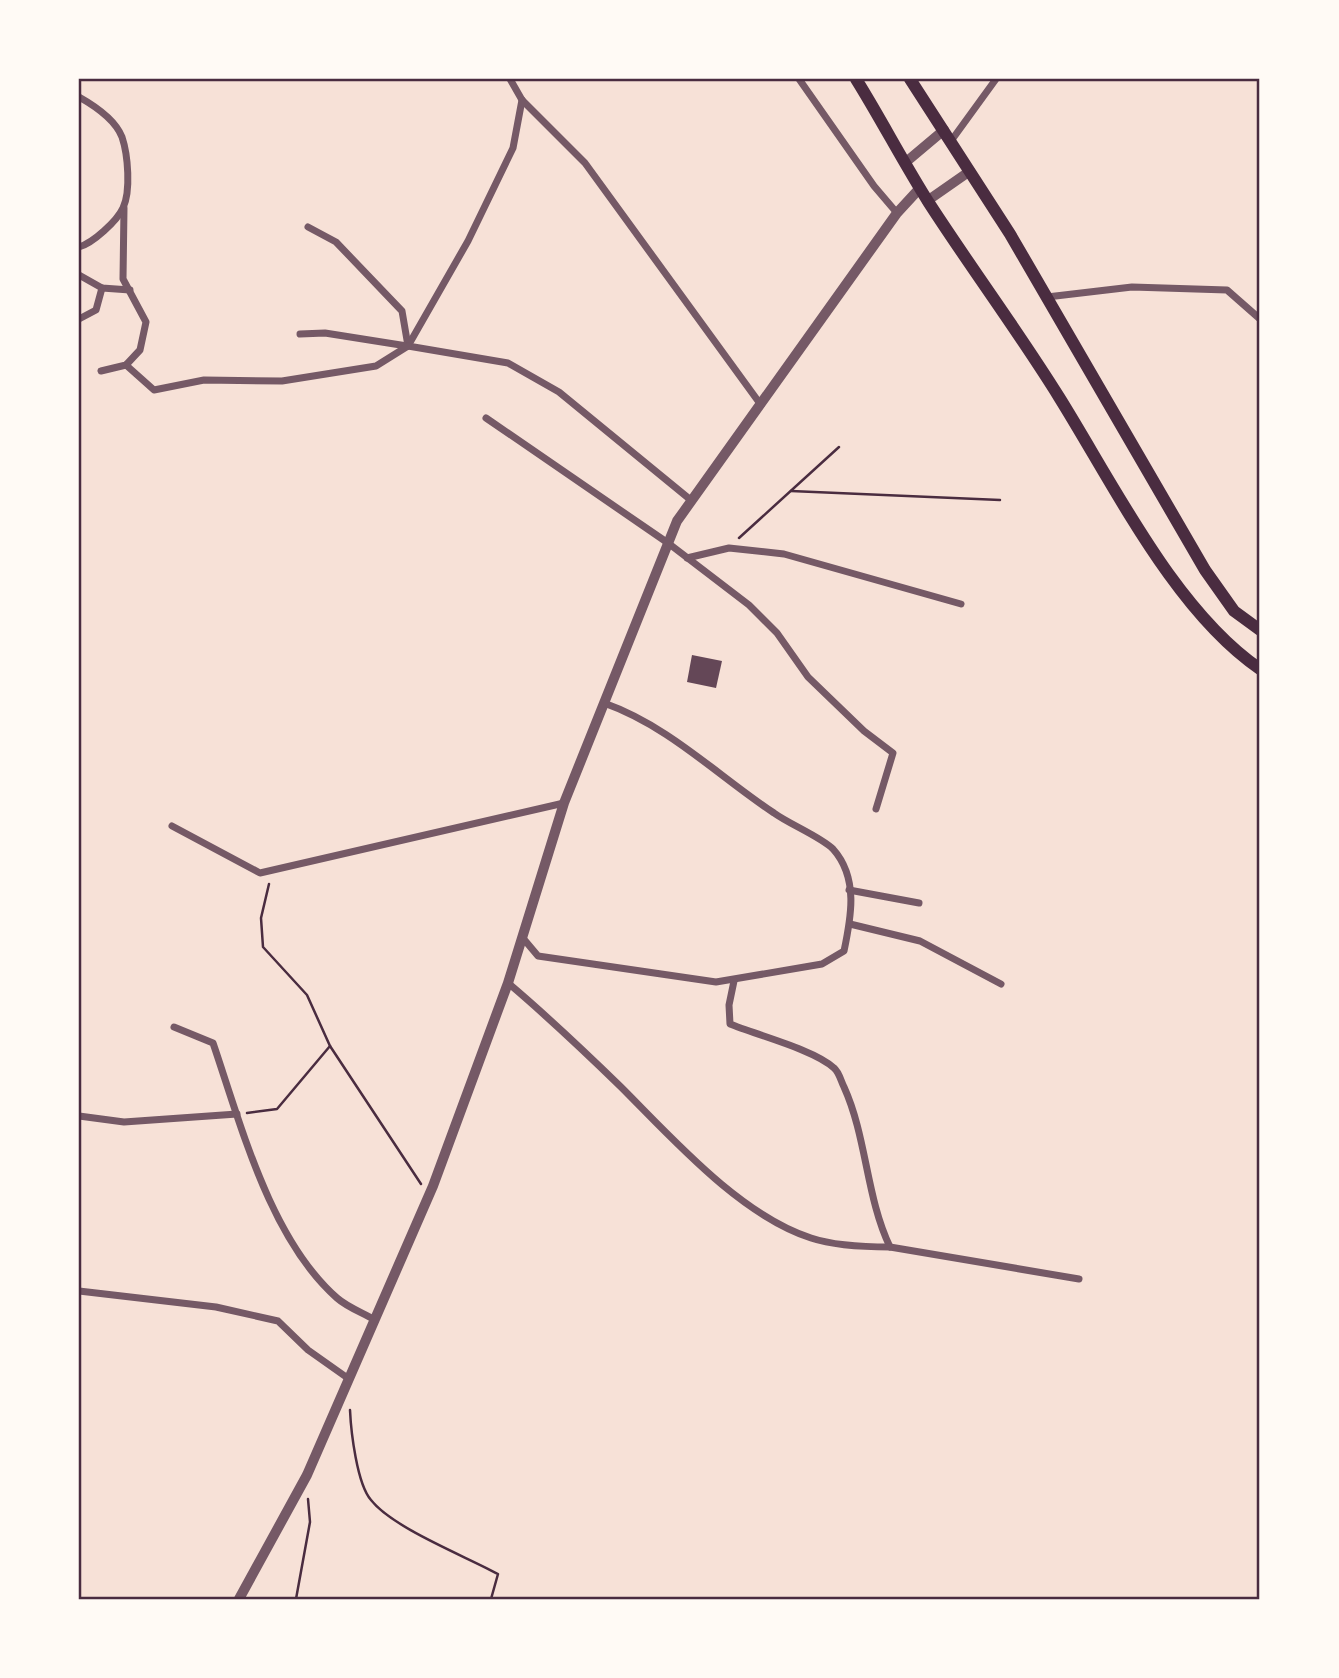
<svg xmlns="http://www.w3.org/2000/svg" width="1339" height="1678" font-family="Jost,sans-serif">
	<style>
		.building { fill: #644757 }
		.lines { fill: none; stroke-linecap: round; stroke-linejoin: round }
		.path { stroke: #4a2c40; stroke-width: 2.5 }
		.minor { stroke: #755966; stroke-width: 7 }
		.tertiary { stroke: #755966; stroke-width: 10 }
		.primary { stroke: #4a2c40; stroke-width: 12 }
		.neatline { fill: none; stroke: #4a2c40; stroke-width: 2.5 }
	</style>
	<rect width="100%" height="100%" fill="#f7e1d7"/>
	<!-- building -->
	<polygon class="building" points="692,655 722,661 716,688 687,682"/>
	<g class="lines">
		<!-- path -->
		<g class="path">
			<polyline points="791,491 1000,500"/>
			<polyline points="739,538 839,447"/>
			<polyline points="269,884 261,918 263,947 307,995 330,1046 421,1184"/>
			<polyline points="247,1113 277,1109 330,1046"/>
			<path d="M350,1410C351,1432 357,1484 371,1500C393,1528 465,1556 498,1574L491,1599"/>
			<polyline points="296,1599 310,1522 308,1499"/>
		</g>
		<!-- minor -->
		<g class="minor">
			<polyline points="510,79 522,100 585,163 761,405"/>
			<polyline points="799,79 874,186 897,213"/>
			<path d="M79,97C95,106 115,119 122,137C128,155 131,191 123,208C117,221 93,243 79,247"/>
			<polyline points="522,100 513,148 468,241 408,346 508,363 559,392 692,501"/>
			<polyline points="951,141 996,79"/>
			<polyline points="308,227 336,242 402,311 408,346"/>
			<polyline points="79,275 102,288 130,290"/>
			<polyline points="1047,297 1132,287 1227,290 1260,319"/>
			<polyline points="79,319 96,310 102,288"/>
			<polyline points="300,334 325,333 407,346"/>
			<polyline points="126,365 154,390 204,380 282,381 376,366 408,346"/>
			<polyline points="101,371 126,365 140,350 146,322 123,279 124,208"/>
			<polyline points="486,418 668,543 749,605 777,633 808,677 864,731 893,753 876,809"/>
			<polyline points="687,558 729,548 784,554 961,604"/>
			<polyline points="172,826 260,873 564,803"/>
			<polyline points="849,890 919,903"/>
			<polyline points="850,924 920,941 1001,984"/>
			<path d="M522,937L538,956L716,982L822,964L844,951C851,918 859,878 833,849C821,837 789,824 774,813C718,776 669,726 604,703"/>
			<path d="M734,981L729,1005L730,1024C757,1035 815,1050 834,1068C839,1072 841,1081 844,1087C867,1138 866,1197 890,1247"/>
			<path d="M508,983C547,1016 584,1051 621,1087C673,1139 740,1215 811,1238C835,1246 865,1247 890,1247L1079,1279"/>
			<path d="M174,1027L213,1043C241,1125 270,1239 337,1298C347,1307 363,1313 375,1320"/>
			<polyline points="79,1116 124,1122 237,1114"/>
			<polyline points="79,1291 216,1307 278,1321 308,1350 349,1379"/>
		</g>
		<!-- tertiary -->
		<g class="tertiary">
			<polyline points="906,162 944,130"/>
			<polyline points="927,201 970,171"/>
			<polyline points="239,1599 307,1475 433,1186 508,983 564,803 677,521 897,213 920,188"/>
		</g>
		<!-- primary -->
		<g class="primary">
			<path d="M856,79C881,119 903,162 929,203C971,268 1018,331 1059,397C1114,485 1175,611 1260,669"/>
			<polyline points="910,79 1010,234 1205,570 1234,611 1260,630"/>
		</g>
	</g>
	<!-- border -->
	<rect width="1339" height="1678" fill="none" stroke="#fffaf5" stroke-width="161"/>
	<rect x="80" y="80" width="1178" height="1518" class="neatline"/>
</svg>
